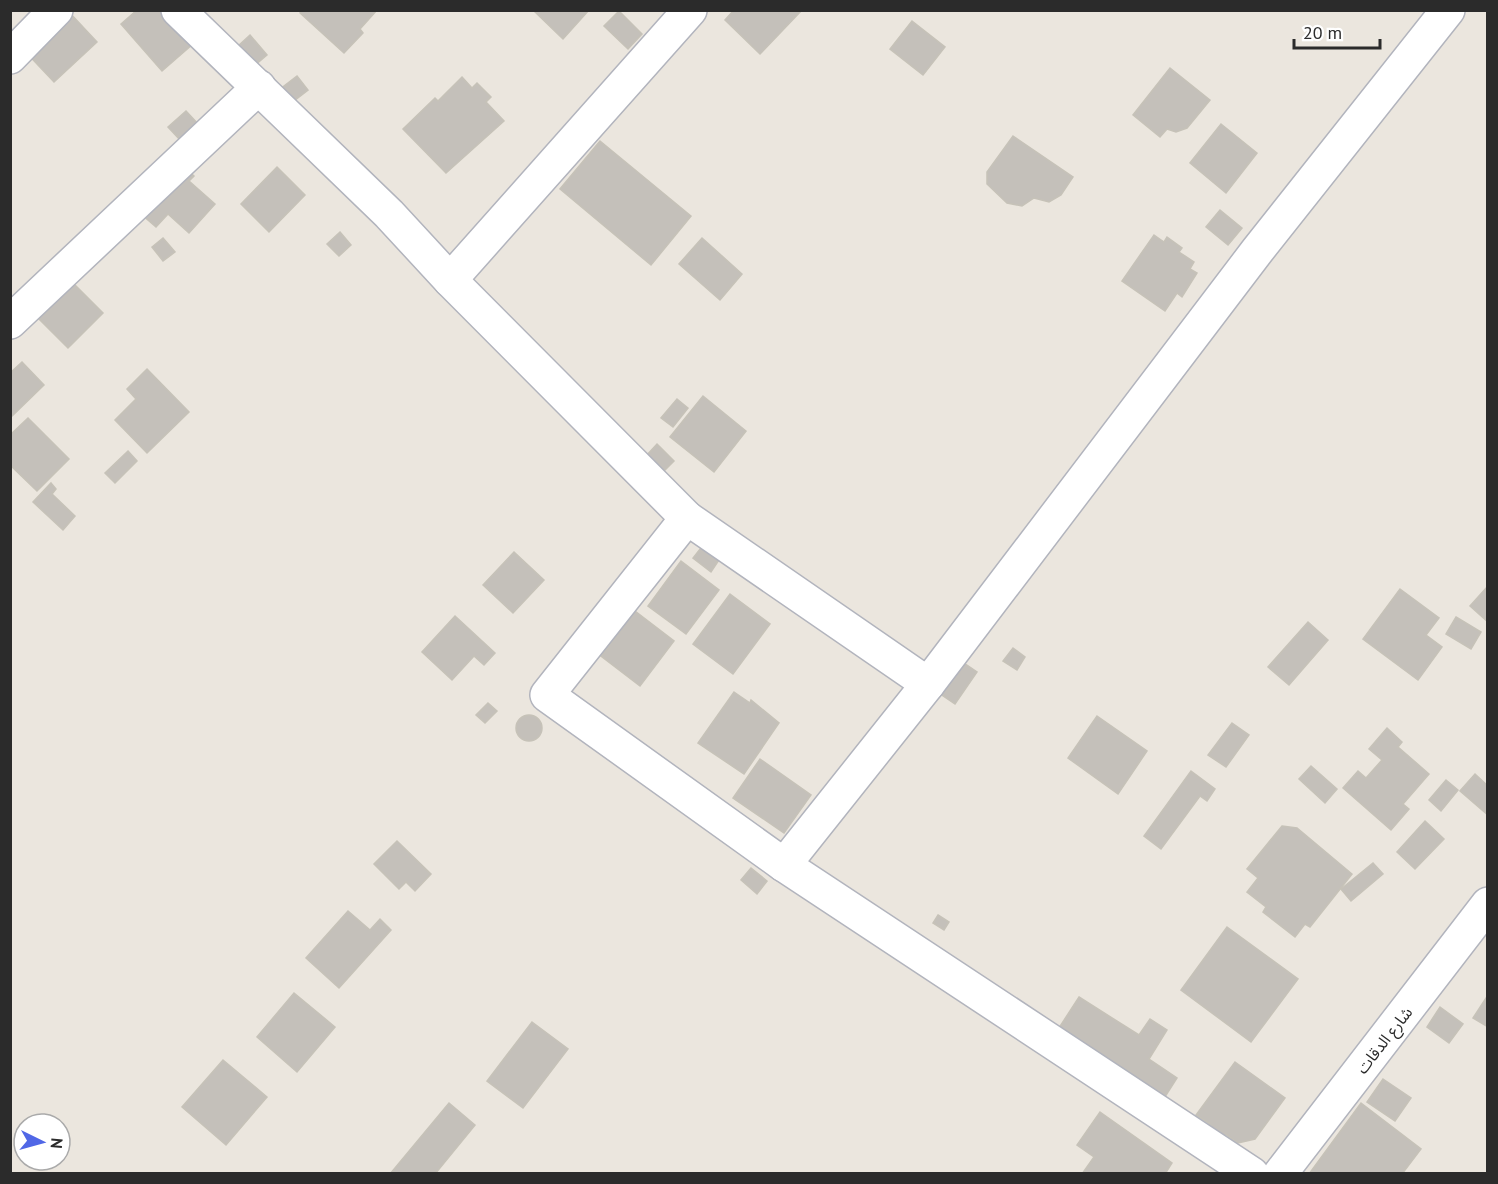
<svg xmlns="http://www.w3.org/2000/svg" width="1498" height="1184" font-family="'PT Sans','Noto Sans Arabic',sans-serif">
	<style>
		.building { fill: #c4c0ba; stroke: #c6c2b8; stroke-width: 1.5 }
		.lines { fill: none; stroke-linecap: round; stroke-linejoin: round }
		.minor-casing { stroke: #b2b4bd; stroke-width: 36 }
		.minor { stroke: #fff; stroke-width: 33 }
		.labels { text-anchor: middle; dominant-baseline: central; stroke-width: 5; stroke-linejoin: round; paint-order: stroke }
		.street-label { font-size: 16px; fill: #2b2b2b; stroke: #fff }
	</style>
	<rect width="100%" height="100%" fill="#ebe6de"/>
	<!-- building -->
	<g class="building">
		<polygon points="137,10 163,10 193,44 162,71 121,24"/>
		<polygon points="302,10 377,10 360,29 363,33 344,53 300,13"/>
		<polygon points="533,10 589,10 563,39"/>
		<polygon points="734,10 802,10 760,54 725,20"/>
		<polygon points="68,11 97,42 54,82 22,48"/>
		<polygon points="619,11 642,34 628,49 604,26"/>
		<polygon points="912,21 945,47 923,75 890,49"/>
		<polygon points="250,35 267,55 254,66 238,46"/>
		<polygon points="1170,68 1210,100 1187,128 1176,132 1167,129 1160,137 1133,115"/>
		<polygon points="297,76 308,90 290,104 279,90"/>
		<polygon points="462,77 472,88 477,83 491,97 486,102 504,121 446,173 403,129 435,98 438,101"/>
		<polygon points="186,111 199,125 181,141 168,127"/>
		<polygon points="1221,124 1257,153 1226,193 1190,163"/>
		<polygon points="1013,136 1073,177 1061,195 1049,202 1034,198 1022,206 1007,203 987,184 987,172"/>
		<polygon points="600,141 691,216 651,265 560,189"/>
		<polygon points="183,166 194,176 189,181 215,204 189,233 168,214 156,227 141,214"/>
		<polygon points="277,167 305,195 269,232 241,204"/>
		<polygon points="1220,210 1242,228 1228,245 1206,227"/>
		<polygon points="340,232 351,245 339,256 327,244"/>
		<polygon points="1154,235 1164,242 1167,237 1182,248 1179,252 1194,262 1190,269 1197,273 1182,297 1177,293 1165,311 1122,281"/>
		<polygon points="163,238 175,252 163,261 152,247"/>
		<polygon points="702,238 742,274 720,300 679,264"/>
		<polygon points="73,283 103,313 68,348 38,318"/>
		<polygon points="22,362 44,385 10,418 10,373"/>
		<polygon points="147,369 189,412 147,453 115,420 136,399 127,389"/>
		<polygon points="703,396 746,431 714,472 670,437"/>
		<polygon points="677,399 688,408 673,427 661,418"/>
		<polygon points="28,418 69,459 37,491 10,465 10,435"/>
		<polygon points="657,444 674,461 662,473 646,456"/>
		<polygon points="128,451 137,461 115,483 105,473"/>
		<polygon points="51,483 56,489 52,494 75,516 63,530 33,502"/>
		<polygon points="704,544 721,557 711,572 693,558"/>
		<polygon points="514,552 544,580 513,613 483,585"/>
		<polygon points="681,561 719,590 686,634 648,606"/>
		<polygon points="1488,586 1488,622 1470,606"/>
		<polygon points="1400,589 1439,618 1426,635 1442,647 1418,680 1363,639"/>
		<polygon points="730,594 770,624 733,674 693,644"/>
		<polygon points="635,611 674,641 640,686 601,656"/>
		<polygon points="455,616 495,653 484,665 474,656 452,680 422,652"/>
		<polygon points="1456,617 1481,632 1471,649 1446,634"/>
		<polygon points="1308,622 1328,640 1289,685 1268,667"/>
		<polygon points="1013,648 1025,657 1017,670 1003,661"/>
		<polygon points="958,659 977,672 955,704 936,691"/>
		<polygon points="734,692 750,703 751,700 779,723 744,774 698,743"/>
		<polygon points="488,703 497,711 485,723 476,715"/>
		<circle cx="529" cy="728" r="13"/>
		<polygon points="1097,716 1147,751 1118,794 1068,758"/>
		<polygon points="1232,723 1249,735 1226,767 1208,755"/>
		<polygon points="1387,728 1402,742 1398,747 1429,774 1403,804 1409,809 1391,830 1343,788 1358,771 1366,778 1382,760 1369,749"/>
		<polygon points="760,759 811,795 784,833 733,798"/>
		<polygon points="1311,766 1337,789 1325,803 1299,779"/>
		<polygon points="1191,771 1215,789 1207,801 1200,796 1161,849 1144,836"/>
		<polygon points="1475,774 1488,786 1488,815 1460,791"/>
		<polygon points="1446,780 1458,790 1441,811 1429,800"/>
		<polygon points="1425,821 1444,839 1415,869 1397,852"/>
		<polygon points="1282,826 1297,828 1352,874 1310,927 1305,924 1295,937 1263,912 1266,907 1247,892 1258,878 1247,869"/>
		<polygon points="397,841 431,874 415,891 406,882 399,889 374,864"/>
		<polygon points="1373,863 1383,874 1351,901 1341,889"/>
		<polygon points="751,868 767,881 757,894 741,880"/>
		<polygon points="348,911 370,930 380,919 391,930 339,988 306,958"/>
		<polygon points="938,915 949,922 944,930 933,923"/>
		<polygon points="1227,927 1298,979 1251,1042 1181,990"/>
		<polygon points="294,993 335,1027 297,1072 257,1037"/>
		<polygon points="1488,995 1488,1027 1473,1018"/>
		<polygon points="1079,997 1139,1035 1150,1019 1167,1030 1149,1059 1177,1078 1163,1100 1057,1031"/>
		<polygon points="1440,1007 1463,1024 1449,1043 1427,1027"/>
		<polygon points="532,1022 568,1049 523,1108 487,1081"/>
		<polygon points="223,1060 267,1097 226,1145 182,1107"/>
		<polygon points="1235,1062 1285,1098 1255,1139 1238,1143 1225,1134 1221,1139 1207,1128 1210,1124 1196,1115"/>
		<polygon points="1383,1079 1411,1098 1395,1121 1367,1102"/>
		<polygon points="449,1103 475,1125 435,1174 390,1174"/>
		<polygon points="1361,1103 1421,1149 1402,1174 1309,1174"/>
		<polygon points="1100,1112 1172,1163 1165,1174 1082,1174 1094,1157 1077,1145"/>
	</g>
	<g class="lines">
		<defs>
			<g id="minor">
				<polyline points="178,10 389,214 450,280 690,10"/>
				<polyline points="10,57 56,10"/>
				<polyline points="450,280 687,518 547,695 784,865 1252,1174"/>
				<polyline points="10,322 259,87"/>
				<polyline points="687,518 928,684 1257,251 1448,10"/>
				<polyline points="784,865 928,684"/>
				<polyline points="1280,1174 1488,904"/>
			</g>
		</defs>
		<!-- minor casing -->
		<use href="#minor" class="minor-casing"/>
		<!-- minor -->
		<use href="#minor" class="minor"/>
	</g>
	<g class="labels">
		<!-- street labels -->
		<g class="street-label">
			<text transform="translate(1384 1040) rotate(-52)">شارع الدقات</text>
		</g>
	</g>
	<!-- border -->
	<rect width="1498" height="1184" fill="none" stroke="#2b2b2b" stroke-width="24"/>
	<!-- north arrow -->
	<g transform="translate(42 1142) rotate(95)"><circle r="28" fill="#ffffff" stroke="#aaaaaa" stroke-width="1.5"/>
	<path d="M0-4.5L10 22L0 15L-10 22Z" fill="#5067e6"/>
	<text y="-9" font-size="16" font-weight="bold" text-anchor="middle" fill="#2b2b2b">N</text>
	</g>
	<!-- scale -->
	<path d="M1294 39v9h86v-9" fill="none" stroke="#2b2b2b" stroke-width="3"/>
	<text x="1303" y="39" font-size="18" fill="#2b2b2b" stroke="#ffffff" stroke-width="4.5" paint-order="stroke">20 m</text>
</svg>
